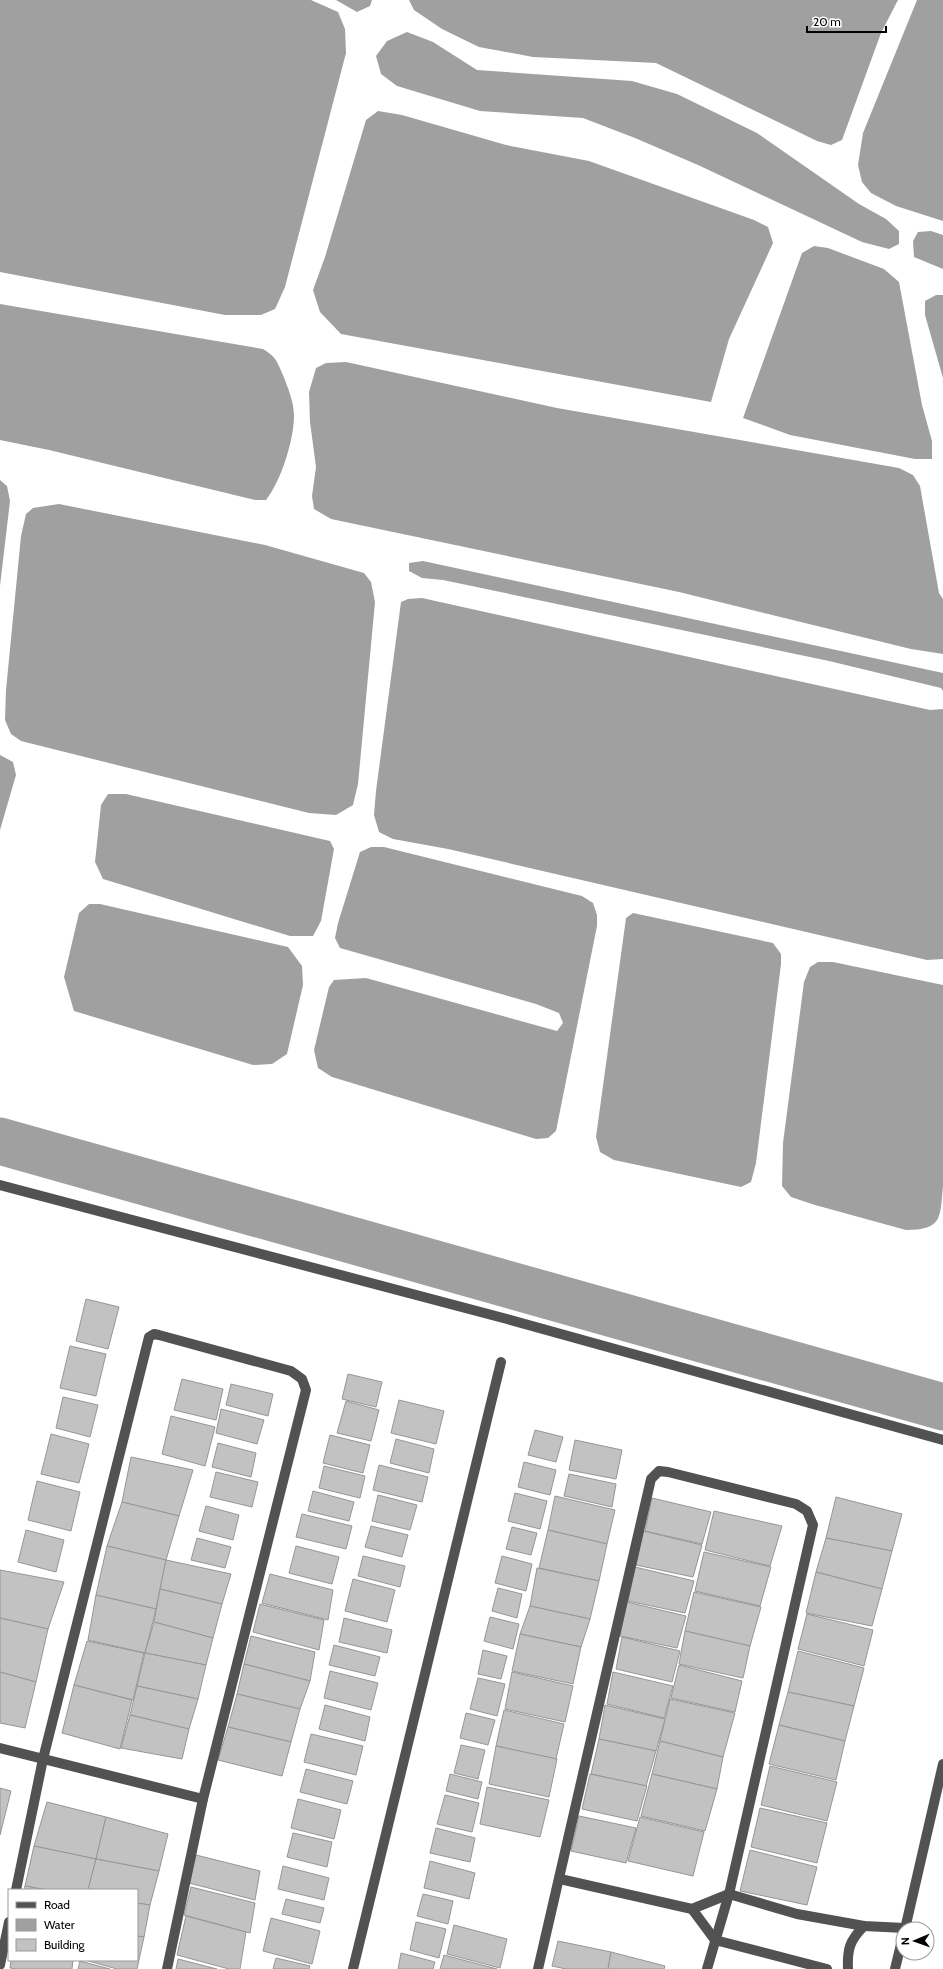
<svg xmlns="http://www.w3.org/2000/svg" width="943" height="1969" font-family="Cabin,sans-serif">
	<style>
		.water { fill: #a0a0a0 }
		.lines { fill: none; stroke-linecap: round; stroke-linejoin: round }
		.river { stroke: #a0a0a0; stroke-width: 47 }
		.building { fill: #c2c2c2; stroke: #969696 }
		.minor { stroke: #525252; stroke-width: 10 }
	</style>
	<rect width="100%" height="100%" fill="#fff"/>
	<!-- water -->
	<g class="water">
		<polygon points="0,0 311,0 338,12 345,29 346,53 285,287 275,309 261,315 225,315 0,272"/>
		<polygon points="336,0 372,0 370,6 357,12"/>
		<polygon points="409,0 898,0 881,33 842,140 831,145 817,141 656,63 533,57 479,47 442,29 414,10"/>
		<polygon points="917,0 943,0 943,221 896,206 871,193 862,182 858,165 863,133"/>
		<polygon points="407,32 433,42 477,70 632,81 677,94 757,133 859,204 886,219 899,231 899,244 889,249 862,242 698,165 635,138 583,118 480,111 397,86 381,74 376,56 387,41"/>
		<polygon points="378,111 402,115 506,145 589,161 754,220 768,227 773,243 729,339 711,402 341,334 320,312 313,290 325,257 366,120"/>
		<polygon points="931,231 943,235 943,269 914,257 913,241 918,232"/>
		<polygon points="814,246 828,248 884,269 899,282 922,405 932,441 932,459 915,459 790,435 743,418 802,253"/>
		<polygon points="936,295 943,295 943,378 925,315 925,301"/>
		<path d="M0,304L263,349C276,357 277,361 283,375C288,388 294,402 294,416C294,440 281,481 266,500H255L49,450L0,440Z"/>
		<polygon points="346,362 557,408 899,468 913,475 920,486 939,593 943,599 943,654 911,649 679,592 331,519 314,509 312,496 316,467 310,422 309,392 316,368 326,363"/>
		<polygon points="0,480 7,486 10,501 0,586"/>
		<polygon points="59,504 265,545 364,573 371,582 375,602 358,784 353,805 336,815 309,813 21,741 11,734 5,720 6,690 21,536 26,514 33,508"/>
		<polygon points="423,561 943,673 943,691 941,688 829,661 443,580 422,578 409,571 409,563"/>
		<polygon points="422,598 930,710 943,709 943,959 927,960 448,849 393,839 379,832 374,815 376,791 401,602 408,599"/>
		<polygon points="0,755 13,762 16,775 0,830"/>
		<polygon points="108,794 126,794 330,841 334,849 321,921 313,936 290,936 103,879 95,862 101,805"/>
		<polygon points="371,847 384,847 582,896 593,903 597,915 597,926 556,1131 548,1138 536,1139 332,1077 318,1068 314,1050 329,987 334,980 366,978 557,1031 563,1023 559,1013 536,1004 340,948 335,938 338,923 360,852"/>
		<polygon points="89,904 100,904 288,947 302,966 303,985 287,1054 272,1064 253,1065 74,1011 64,977 79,913"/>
		<polygon points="633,913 773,943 781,954 781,964 756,1163 751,1182 741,1187 614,1160 600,1152 596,1137 626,918"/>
		<path d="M818,962H833L943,985V1186C940,1217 943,1230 906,1230L815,1205L791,1197L782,1186L783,1143L804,982L810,967Z"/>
	</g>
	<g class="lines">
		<!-- river -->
		<polyline class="river" points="0,1141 943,1407"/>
	</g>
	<!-- building -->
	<g class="building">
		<polygon points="86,1299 119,1307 108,1349 76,1341"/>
		<polygon points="70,1346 106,1354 96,1396 60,1388"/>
		<polygon points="348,1374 382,1382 376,1407 342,1399"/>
		<polygon points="182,1379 223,1389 216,1420 174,1410"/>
		<polygon points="231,1384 273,1394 268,1416 226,1405"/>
		<polygon points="63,1397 98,1405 90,1437 56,1428"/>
		<polygon points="399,1400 444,1411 436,1444 391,1433"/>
		<polygon points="346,1401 379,1410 371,1441 337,1433"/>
		<polygon points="221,1409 264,1420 257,1444 216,1433"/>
		<polygon points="171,1416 215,1427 205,1466 162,1454"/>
		<polygon points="535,1430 563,1437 556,1462 528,1455"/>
		<polygon points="51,1434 89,1444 79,1483 41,1474"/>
		<polygon points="330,1435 370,1445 363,1473 323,1463"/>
		<polygon points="396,1439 434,1449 429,1473 390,1463"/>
		<polygon points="575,1440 622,1450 616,1479 569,1470"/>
		<polygon points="218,1443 256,1453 251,1477 212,1467"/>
		<polygon points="131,1457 193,1470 179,1516 122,1502"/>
		<polygon points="524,1462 556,1470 550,1495 518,1487"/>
		<polygon points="379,1465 428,1477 422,1502 373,1490"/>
		<polygon points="324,1466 365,1476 360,1498 319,1488"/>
		<polygon points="216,1472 258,1482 252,1507 210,1497"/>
		<polygon points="569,1474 616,1484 612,1507 564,1496"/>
		<polygon points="37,1481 80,1492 71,1531 28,1520"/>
		<polygon points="313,1491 354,1502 349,1521 308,1511"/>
		<polygon points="515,1493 547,1501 540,1529 508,1521"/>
		<polygon points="378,1495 417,1505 410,1530 372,1521"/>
		<polygon points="555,1496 615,1510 607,1544 548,1530"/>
		<polygon points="836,1497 902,1514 892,1551 826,1538"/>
		<polygon points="652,1498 711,1512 702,1544 645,1531"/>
		<polygon points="122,1502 179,1516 166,1560 107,1546"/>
		<polygon points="206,1506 239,1515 233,1540 199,1531"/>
		<polygon points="714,1511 782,1526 770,1566 705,1550"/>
		<polygon points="302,1514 352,1526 346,1549 296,1537"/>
		<polygon points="371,1526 408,1535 402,1557 365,1547"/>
		<polygon points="512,1527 537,1533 531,1555 506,1549"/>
		<polygon points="26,1530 64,1540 56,1572 18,1562"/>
		<polygon points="548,1530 607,1544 599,1581 539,1568"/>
		<polygon points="643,1531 702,1545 693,1577 636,1565"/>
		<polygon points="197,1538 231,1547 225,1568 191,1560"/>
		<polygon points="826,1538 892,1551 882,1589 816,1572"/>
		<polygon points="107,1546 166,1560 156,1609 96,1595"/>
		<polygon points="296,1546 339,1557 332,1584 289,1573"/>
		<polygon points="704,1552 771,1567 760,1606 695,1591"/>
		<polygon points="363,1556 405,1566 400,1587 358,1576"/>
		<polygon points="502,1556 532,1564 526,1591 495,1583"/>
		<polygon points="166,1560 231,1574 222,1604 160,1589"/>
		<polygon points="635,1567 694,1581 685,1613 628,1601"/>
		<polygon points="537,1568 599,1581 590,1619 530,1606"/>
		<polygon points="0,1570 64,1582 48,1629 0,1618"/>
		<polygon points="816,1572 882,1589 872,1626 806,1613"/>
		<polygon points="270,1574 333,1590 328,1620 262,1603"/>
		<polygon points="353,1579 395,1590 387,1622 345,1611"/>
		<polygon points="498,1588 522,1594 517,1618 492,1611"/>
		<polygon points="160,1589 222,1604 213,1638 154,1622"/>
		<polygon points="694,1592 761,1607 750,1646 685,1631"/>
		<polygon points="96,1595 156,1609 145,1653 88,1640"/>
		<polygon points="627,1602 686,1616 677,1648 620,1636"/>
		<polygon points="260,1604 324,1620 319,1650 253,1632"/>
		<polygon points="530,1606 590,1619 581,1647 520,1634"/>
		<polygon points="807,1614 873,1630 864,1666 798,1649"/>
		<polygon points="490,1617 519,1624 513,1649 484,1641"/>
		<polygon points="0,1618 48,1629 36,1682 0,1672"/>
		<polygon points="344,1618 392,1630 387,1653 339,1642"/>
		<polygon points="154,1622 213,1638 206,1665 145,1653"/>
		<polygon points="685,1631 750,1646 743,1678 679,1664"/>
		<polygon points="520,1634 581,1647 573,1684 512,1671"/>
		<polygon points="251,1636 315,1652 310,1681 244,1664"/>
		<polygon points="622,1637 680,1651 672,1682 616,1669"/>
		<polygon points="87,1641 144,1653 133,1700 74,1685"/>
		<polygon points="334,1645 380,1657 375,1676 329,1665"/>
		<polygon points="483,1650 507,1656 501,1679 478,1674"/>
		<polygon points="798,1651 864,1668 854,1706 788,1692"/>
		<polygon points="145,1653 206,1665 198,1699 137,1686"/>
		<polygon points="244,1664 310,1681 300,1709 237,1694"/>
		<polygon points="679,1665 742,1681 735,1712 671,1698"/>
		<polygon points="330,1671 378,1683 371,1710 324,1698"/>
		<polygon points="0,1672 36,1682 25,1728 0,1723"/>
		<polygon points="512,1672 573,1686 565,1722 505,1709"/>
		<polygon points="613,1672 673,1686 664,1718 607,1704"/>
		<polygon points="478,1678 505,1684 497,1716 470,1709"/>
		<polygon points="74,1685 132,1700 120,1749 62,1733"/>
		<polygon points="137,1686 198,1699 189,1729 130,1715"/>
		<polygon points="788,1692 854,1706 845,1741 779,1725"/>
		<polygon points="237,1694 300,1709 291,1742 228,1727"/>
		<polygon points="670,1699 735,1713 723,1757 660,1741"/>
		<polygon points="325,1705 370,1717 365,1741 319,1729"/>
		<polygon points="605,1705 665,1719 656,1751 599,1739"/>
		<polygon points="504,1710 564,1724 556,1759 496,1746"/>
		<polygon points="466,1713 495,1720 488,1745 460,1738"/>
		<polygon points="130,1715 189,1729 182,1759 121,1748"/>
		<polygon points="779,1725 845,1741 836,1780 769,1764"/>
		<polygon points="228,1727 291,1742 282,1776 218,1760"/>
		<polygon points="311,1734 363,1746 356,1775 304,1762"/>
		<polygon points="599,1739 656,1751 646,1786 591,1774"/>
		<polygon points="660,1741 723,1757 717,1789 652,1774"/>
		<polygon points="461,1745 485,1750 478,1779 454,1773"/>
		<polygon points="496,1746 557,1759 549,1797 489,1784"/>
		<polygon points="770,1766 837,1782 827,1821 761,1805"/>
		<polygon points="306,1769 353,1781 347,1804 300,1792"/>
		<polygon points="450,1774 482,1782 478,1799 446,1791"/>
		<polygon points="590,1774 647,1786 637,1821 582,1809"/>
		<polygon points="652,1774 717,1789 705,1831 641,1816"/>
		<polygon points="487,1787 549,1800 540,1837 480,1824"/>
		<polygon points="0,1788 11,1791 0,1835"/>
		<polygon points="445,1795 479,1803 472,1832 437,1824"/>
		<polygon points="298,1799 341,1810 334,1839 291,1828"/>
		<polygon points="47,1802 106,1817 96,1859 34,1846"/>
		<polygon points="760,1808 827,1823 817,1863 751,1847"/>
		<polygon points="579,1816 636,1828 626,1863 571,1851"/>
		<polygon points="106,1817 168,1834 159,1871 96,1859"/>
		<polygon points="640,1817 704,1832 693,1876 628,1861"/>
		<polygon points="436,1828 475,1838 470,1862 430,1853"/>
		<polygon points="293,1833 332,1842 327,1867 287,1857"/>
		<polygon points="34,1846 96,1859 88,1890 47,1890 25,1886"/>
		<polygon points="750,1850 817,1867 807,1905 740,1891"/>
		<polygon points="196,1855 260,1871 255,1900 189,1883"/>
		<polygon points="96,1859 159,1871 150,1905 137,1903 137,1890 88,1890"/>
		<polygon points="430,1861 475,1873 469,1899 424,1888"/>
		<polygon points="283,1866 329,1878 324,1900 278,1889"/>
		<polygon points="25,1886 47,1890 24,1890"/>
		<polygon points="191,1887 255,1903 250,1933 184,1915"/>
		<polygon points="423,1894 453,1901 448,1924 417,1916"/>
		<polygon points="286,1899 324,1908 320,1923 282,1914"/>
		<polygon points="137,1903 150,1905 144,1937 137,1936"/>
		<polygon points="186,1916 246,1932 240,1969 229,1969 177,1955"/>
		<polygon points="271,1918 320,1931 312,1964 263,1951"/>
		<polygon points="416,1922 446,1929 439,1958 410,1950"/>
		<polygon points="454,1925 507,1939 500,1968 447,1954"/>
		<polygon points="137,1936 144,1937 137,1969 117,1969 85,1960 137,1960"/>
		<polygon points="558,1941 611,1952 608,1969 566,1969 552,1966"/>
		<polygon points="611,1952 665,1966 664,1969 608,1969"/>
		<polygon points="401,1953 435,1962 433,1969 398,1969"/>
		<polygon points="444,1955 497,1969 440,1969"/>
		<polygon points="276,1958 310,1966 309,1969 273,1969"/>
		<polygon points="178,1959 217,1969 176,1969"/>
		<polygon points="11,1960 73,1960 72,1969 17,1969 10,1968"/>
		<polygon points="80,1961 110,1969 78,1969"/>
	</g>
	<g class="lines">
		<!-- minor -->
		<g class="minor">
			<polyline points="0,1185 507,1319 943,1440"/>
			<polyline points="0,1748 203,1799"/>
			<polyline points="560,1879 692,1909 729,1894 797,1914 864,1926 905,1928"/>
			<polyline points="16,1890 43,1759 149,1337 154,1334 159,1335 291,1371 302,1379 306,1390 203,1799 167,1969"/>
			<polyline points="692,1909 715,1940 827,1969"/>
			<polyline points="905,1929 943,1764"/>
			<polyline points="0,1965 9,1922"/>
			<polyline points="353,1969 501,1362"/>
			<polyline points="538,1969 651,1479 659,1471 668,1472 796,1504 807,1511 813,1525 729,1894 707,1969"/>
			<path d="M848,1969C847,1949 850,1940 864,1926"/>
			<polyline points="895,1969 903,1936"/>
		</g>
	</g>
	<!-- legend -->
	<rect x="8" y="1889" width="130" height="72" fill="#ffffff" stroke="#999999"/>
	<rect x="16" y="1902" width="20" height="6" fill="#525252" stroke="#999999"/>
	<text x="44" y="1909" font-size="12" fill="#000000">Road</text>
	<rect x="16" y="1919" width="20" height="12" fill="#a0a0a0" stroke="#999999"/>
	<text x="44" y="1929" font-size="12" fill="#000000">Water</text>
	<rect x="16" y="1939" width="20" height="12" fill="#c2c2c2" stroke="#999999"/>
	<text x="44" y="1949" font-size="12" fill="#000000">Building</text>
	<!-- north arrow -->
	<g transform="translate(915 1941) rotate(268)"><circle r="19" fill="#ffffff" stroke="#999999"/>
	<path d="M0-3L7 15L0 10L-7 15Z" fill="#000000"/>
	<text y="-6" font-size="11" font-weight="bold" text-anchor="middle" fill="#000000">N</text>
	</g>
	<!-- scale -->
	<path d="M807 26v6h79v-6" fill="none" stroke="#000000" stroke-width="2"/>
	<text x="813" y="26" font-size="12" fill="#000000" stroke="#ffffff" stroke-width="3" paint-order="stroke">20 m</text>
</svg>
